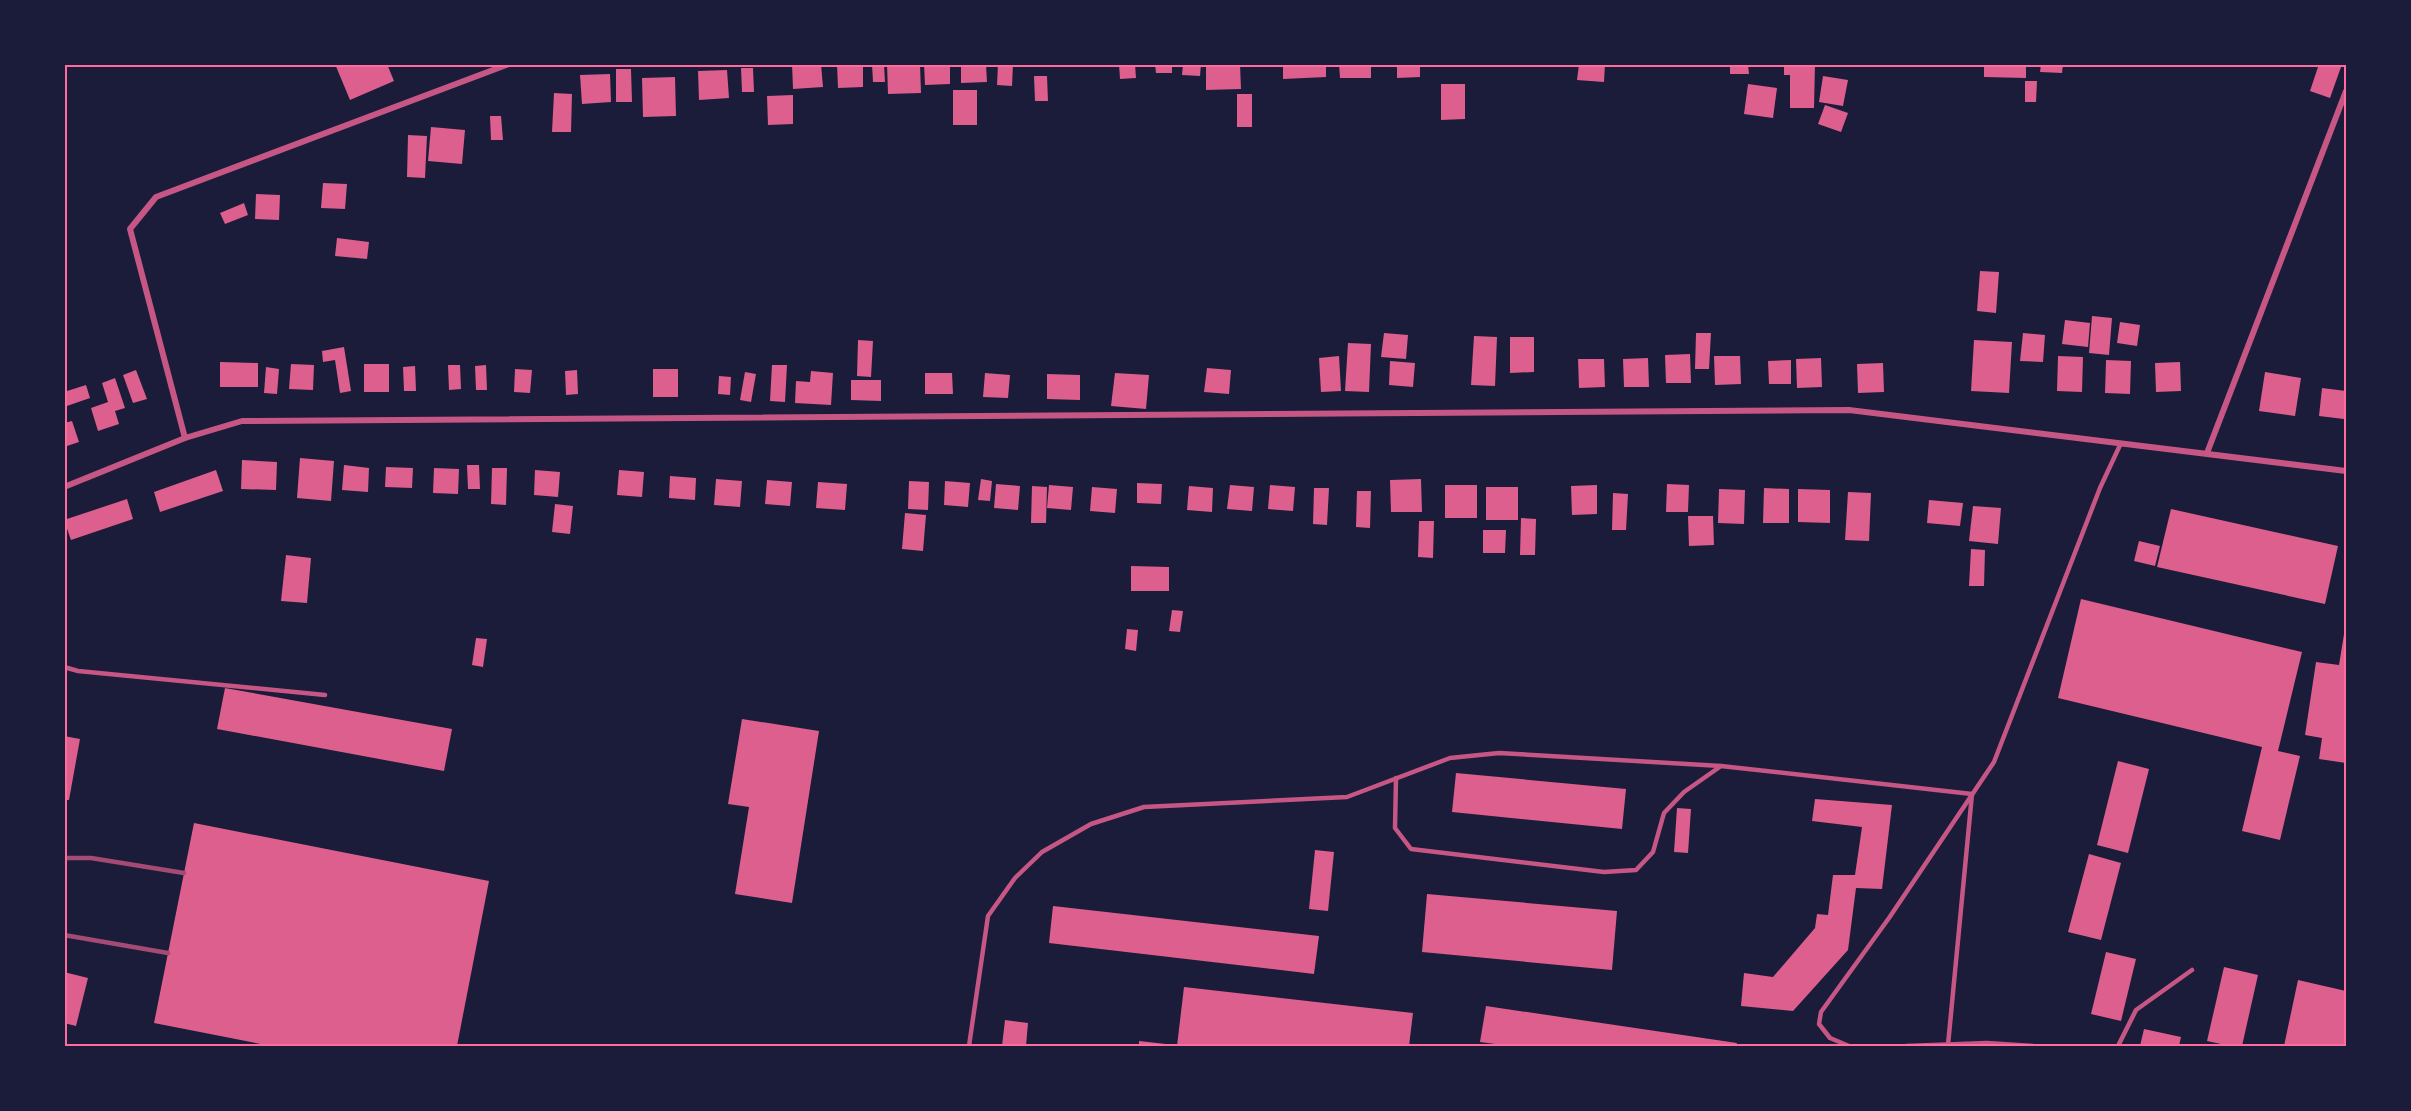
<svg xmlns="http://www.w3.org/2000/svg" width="2411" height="1111" font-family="Raleway,sans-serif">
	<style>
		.building { fill: #dd5f8e }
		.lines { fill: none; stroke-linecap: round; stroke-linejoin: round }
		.service { stroke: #c65784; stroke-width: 4.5 }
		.minor { stroke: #c65784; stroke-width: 6 }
		.rail { stroke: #a44b75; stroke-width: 4.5 }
		.neatline { fill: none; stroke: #ff6b9d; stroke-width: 2 }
	</style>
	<rect width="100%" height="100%" fill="#1b1b3a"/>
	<!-- building -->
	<g class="building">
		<polygon points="335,64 387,64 394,81 350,100"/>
		<polygon points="792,64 821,64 823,87 793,89"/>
		<polygon points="837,64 863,64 863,87 838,88"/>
		<polygon points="872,64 884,64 885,82 873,82"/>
		<polygon points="887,64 920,64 921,93 888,94"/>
		<polygon points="924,64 950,64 950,84 925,85"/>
		<polygon points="961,64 986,64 987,82 961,83"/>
		<polygon points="998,64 1013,64 1012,86 997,85"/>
		<polygon points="1119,64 1135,64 1136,78 1120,79"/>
		<polygon points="1155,64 1172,64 1172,73 1156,73"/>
		<polygon points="1183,64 1201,64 1200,76 1182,75"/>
		<polygon points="1206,64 1240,64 1241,89 1206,90"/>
		<polygon points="1283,64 1326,64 1326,77 1283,79"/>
		<polygon points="1339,64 1371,64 1371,78 1340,78"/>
		<polygon points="1397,64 1420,64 1420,77 1397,78"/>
		<polygon points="1579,64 1605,64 1604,82 1577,80"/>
		<polygon points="1730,64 1748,64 1749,74 1730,74"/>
		<polygon points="1784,64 1815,64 1814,108 1790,108 1790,75 1784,75"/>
		<polygon points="1984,64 2026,64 2026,78 1984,77"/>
		<polygon points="2041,64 2063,64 2062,73 2040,72"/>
		<polygon points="2319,64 2341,67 2330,98 2310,91"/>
		<polygon points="741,68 753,68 754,92 742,92"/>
		<polygon points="616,69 631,69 632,102 616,102"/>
		<polygon points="727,70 729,98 699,100 698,71"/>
		<polygon points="610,74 611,102 582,104 580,75"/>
		<polygon points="1034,76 1047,76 1048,101 1035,101"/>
		<polygon points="1823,76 1848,80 1843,106 1819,102"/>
		<polygon points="675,77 676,116 643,117 642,78"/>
		<polygon points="2025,81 2037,81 2036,102 2025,102"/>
		<polygon points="1441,84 1465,84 1465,119 1441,120"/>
		<polygon points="1748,84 1777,88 1773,118 1744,114"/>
		<rect x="953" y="90" width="24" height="35"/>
		<polygon points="554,93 572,94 571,132 552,132"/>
		<rect x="1237" y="94" width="15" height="33"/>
		<polygon points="793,95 793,124 768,125 767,96"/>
		<polygon points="1825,105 1848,113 1841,132 1818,124"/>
		<polygon points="490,116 501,116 503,140 491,140"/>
		<polygon points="431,127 465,130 462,164 428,161"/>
		<polygon points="408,135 427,136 425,178 407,177"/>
		<polygon points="323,183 347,184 345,209 321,208"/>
		<polygon points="256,194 280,195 279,220 255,219"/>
		<polygon points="244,203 248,215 225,224 220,213"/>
		<polygon points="337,238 369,242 367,259 335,256"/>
		<polygon points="1980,271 1999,272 1996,313 1977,311"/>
		<polygon points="2092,316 2112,318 2109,355 2089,353"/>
		<polygon points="2065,320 2090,323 2088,347 2062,344"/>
		<polygon points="2120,322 2140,325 2137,346 2117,343"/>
		<polygon points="1384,333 1408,335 1406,359 1381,357"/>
		<polygon points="1696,333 1711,333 1709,369 1695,369"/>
		<polygon points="2023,333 2045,335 2043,362 2020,361"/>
		<polygon points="1474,336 1497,337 1495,386 1471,385"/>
		<polygon points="1510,337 1534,337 1534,372 1510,373"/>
		<polygon points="858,340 873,341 871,377 857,376"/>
		<polygon points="1974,340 2012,342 2009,393 1971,391"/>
		<polygon points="1348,343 1371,344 1369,392 1345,391"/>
		<polygon points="344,347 351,391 340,393 335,360 323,362 322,351"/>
		<polygon points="1690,354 1691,383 1666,383 1665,355"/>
		<polygon points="1339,356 1341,391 1321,392 1319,358"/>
		<polygon points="1714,356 1740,356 1741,384 1715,385"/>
		<polygon points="2058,356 2083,357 2082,392 2057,391"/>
		<polygon points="1648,358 1649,387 1624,387 1623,359"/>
		<polygon points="1821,358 1822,387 1797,388 1796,359"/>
		<polygon points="1578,359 1604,359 1605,387 1579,388"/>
		<polygon points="1791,360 1791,384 1769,384 1768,361"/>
		<polygon points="2106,360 2131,361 2130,394 2105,393"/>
		<polygon points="1390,361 1415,363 1413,387 1389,385"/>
		<polygon points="220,362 258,363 258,387 220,387"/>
		<polygon points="2180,362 2181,391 2156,392 2155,363"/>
		<polygon points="1883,363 1884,392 1858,393 1857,364"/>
		<polygon points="291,364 314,365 313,390 289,389"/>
		<rect x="364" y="364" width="25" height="28"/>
		<polygon points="448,365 460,365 461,389 449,390"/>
		<polygon points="486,365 487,390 476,390 475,366"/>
		<polygon points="772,365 787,365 785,402 770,401"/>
		<polygon points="415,366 416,391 404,391 403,367"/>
		<polygon points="266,367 279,369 277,394 264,393"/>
		<polygon points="1207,368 1231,370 1229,394 1204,392"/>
		<polygon points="515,369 532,370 530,393 514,392"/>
		<rect x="653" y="369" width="25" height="28"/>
		<polygon points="136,370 147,399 133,403 123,375"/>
		<polygon points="577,370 578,394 566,395 565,371"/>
		<polygon points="811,371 833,373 831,405 795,403 796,381 810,382"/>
		<polygon points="745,372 756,374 751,402 740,400"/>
		<polygon points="2265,372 2301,378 2295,416 2259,411"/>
		<polygon points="925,373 952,373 953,394 925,394"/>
		<polygon points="985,373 1010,375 1008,398 983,397"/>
		<polygon points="1115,373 1149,375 1146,409 1111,406"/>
		<polygon points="1047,374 1080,375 1080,400 1047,399"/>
		<polygon points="719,376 731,377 730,395 718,394"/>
		<polygon points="115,378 125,408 115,411 119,424 98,431 91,408 108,402 102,383"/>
		<polygon points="851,380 881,380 881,401 851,400"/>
		<polygon points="86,385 90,398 64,407 64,392"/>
		<polygon points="2322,388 2346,391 2344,419 2319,416"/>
		<polygon points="72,421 79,442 64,447 64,423"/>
		<polygon points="300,458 334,461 331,501 297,498"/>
		<polygon points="242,460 277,462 276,490 241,489"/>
		<polygon points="344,465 369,468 368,492 342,490"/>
		<polygon points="467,465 479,465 480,489 468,489"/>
		<polygon points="386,467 413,468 412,488 385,487"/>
		<polygon points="434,468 459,469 458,494 433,493"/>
		<polygon points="492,468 507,468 506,505 491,504"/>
		<polygon points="216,470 223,491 160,512 154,492"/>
		<polygon points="535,470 560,472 558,497 534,495"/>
		<polygon points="619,470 644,472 642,497 617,495"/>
		<polygon points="670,476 696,478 695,500 669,498"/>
		<polygon points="716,479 742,481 740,507 714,505"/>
		<polygon points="981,479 992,481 990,501 978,500"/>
		<polygon points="1421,479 1422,512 1391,512 1390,480"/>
		<polygon points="767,480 792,482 790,506 765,504"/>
		<polygon points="909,481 929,482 928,510 908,509"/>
		<polygon points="945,481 970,483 968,507 944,505"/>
		<polygon points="818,482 847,484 845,510 816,508"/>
		<polygon points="1137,483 1162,484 1161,504 1137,503"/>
		<polygon points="996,484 1020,486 1018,510 994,508"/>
		<polygon points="1667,484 1689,485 1688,512 1666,512"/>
		<polygon points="1049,485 1073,487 1071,510 1047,508"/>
		<polygon points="1230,485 1254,487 1252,511 1227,509"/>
		<polygon points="1270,485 1295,487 1293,511 1268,509"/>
		<rect x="1445" y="485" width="32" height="33"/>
		<polygon points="1597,485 1597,514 1572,515 1571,486"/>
		<polygon points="1032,486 1047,487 1046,523 1031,523"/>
		<polygon points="1189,486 1213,488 1212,512 1187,510"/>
		<polygon points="1092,487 1117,489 1115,513 1090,511"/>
		<rect x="1486" y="487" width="32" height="33"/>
		<polygon points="1314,488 1329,488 1327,525 1313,524"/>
		<polygon points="1764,488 1789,489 1789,523 1763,523"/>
		<polygon points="1719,489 1745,490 1744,524 1718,523"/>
		<polygon points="1798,489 1830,490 1830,523 1798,522"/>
		<polygon points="1357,491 1371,491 1370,528 1356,527"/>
		<polygon points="1848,492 1871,493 1869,541 1845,540"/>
		<polygon points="1613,493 1628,494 1626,530 1612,530"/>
		<polygon points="127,499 133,519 71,540 64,520"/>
		<polygon points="1929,500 1963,503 1960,526 1927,523"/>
		<polygon points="555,504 573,506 570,534 552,532"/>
		<polygon points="1973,506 2001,508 1998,544 1969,541"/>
		<polygon points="2171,509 2338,546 2325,604 2157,567"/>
		<polygon points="905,513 926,515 923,551 902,549"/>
		<polygon points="1688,516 1713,516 1714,545 1689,546"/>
		<polygon points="1521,518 1536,519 1535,555 1520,555"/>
		<polygon points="1419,521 1434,521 1433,558 1418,557"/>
		<polygon points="1483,530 1506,530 1505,553 1483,553"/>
		<polygon points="2139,541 2160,546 2155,566 2134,561"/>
		<polygon points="1971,549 1985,550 1984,586 1969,586"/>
		<polygon points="286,555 311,558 307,603 281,601"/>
		<polygon points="1131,566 1169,567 1169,591 1131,591"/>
		<polygon points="2081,599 2302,652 2278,751 2300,756 2280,840 2242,831 2262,747 2058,698"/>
		<polygon points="1172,610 1183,611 1180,632 1169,631"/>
		<polygon points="2345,628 2346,628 2346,763 2319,759 2322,738 2305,735 2316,662 2339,665"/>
		<polygon points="1127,629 1138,630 1136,651 1125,649"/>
		<polygon points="476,638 487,639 483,667 472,665"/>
		<polygon points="225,688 452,729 444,771 217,729"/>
		<polygon points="742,719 819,731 792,903 735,894 749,807 728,804"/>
		<polygon points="64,736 80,739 69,800 64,800"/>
		<polygon points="2118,761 2149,769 2128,853 2097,845"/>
		<polygon points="1456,773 1626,789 1622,829 1452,812"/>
		<polygon points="1815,799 1892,805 1882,889 1856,888 1848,950 1793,1011 1741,1006 1744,973 1773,977 1815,928 1817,914 1828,915 1833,875 1855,875 1862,827 1812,821"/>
		<polygon points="1677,808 1691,809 1688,853 1674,852"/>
		<polygon points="194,823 489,881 457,1046 271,1046 154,1023"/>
		<polygon points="1315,850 1334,852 1328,911 1309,909"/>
		<polygon points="2089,854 2121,863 2101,940 2068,932"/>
		<polygon points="1427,894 1617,911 1612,970 1422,952"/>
		<polygon points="1053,906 1319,936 1314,974 1049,943"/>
		<polygon points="2106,952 2136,959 2121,1021 2091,1014"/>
		<polygon points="2224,967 2258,975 2242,1046 2230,1046 2207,1041"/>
		<polygon points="64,972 88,978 76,1026 64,1023"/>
		<polygon points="2298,980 2346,991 2346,1046 2284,1046"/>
		<polygon points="1184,987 1413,1013 1409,1046 1177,1046"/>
		<polygon points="1486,1006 1737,1043 1736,1046 1510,1046 1480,1042"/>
		<polygon points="1005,1020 1028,1023 1026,1046 1002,1046"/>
		<polygon points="2144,1029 2181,1037 2179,1046 2140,1046"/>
		<polygon points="1139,1041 1175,1045 1175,1046 1139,1046"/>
	</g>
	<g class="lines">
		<!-- service -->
		<g class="service">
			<polyline points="64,667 78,671 325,695"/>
			<polyline points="1396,778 1395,828 1411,849 1604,872 1636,870 1653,852 1664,813 1684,792 1721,766"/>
			<polyline points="969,1046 988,916 1015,878 1042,852 1091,824 1144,807 1347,797 1450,758 1499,753 1721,766 1972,794 1948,1045"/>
			<polyline points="1849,1046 1830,1038 1819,1024 1821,1012 1889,918 1994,762 2100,488 2121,443"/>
			<polyline points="1906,1046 1987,1043 2033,1046"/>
			<polyline points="2118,1046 2136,1010 2192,970"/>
		</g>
		<!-- minor -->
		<g class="minor">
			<polyline points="185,438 130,229 156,197 509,64"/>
			<polyline points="2207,453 2346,91"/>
			<polyline points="64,487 185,438 242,421 1849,410 2346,471"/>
		</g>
		<!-- rail -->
		<g class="rail">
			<polyline points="64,858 91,858 184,873"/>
			<polyline points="64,935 168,953"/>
		</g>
	</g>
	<!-- border -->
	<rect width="2411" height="1111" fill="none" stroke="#1b1b3a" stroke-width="132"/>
	<rect x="66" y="66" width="2279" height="979" class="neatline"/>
</svg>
